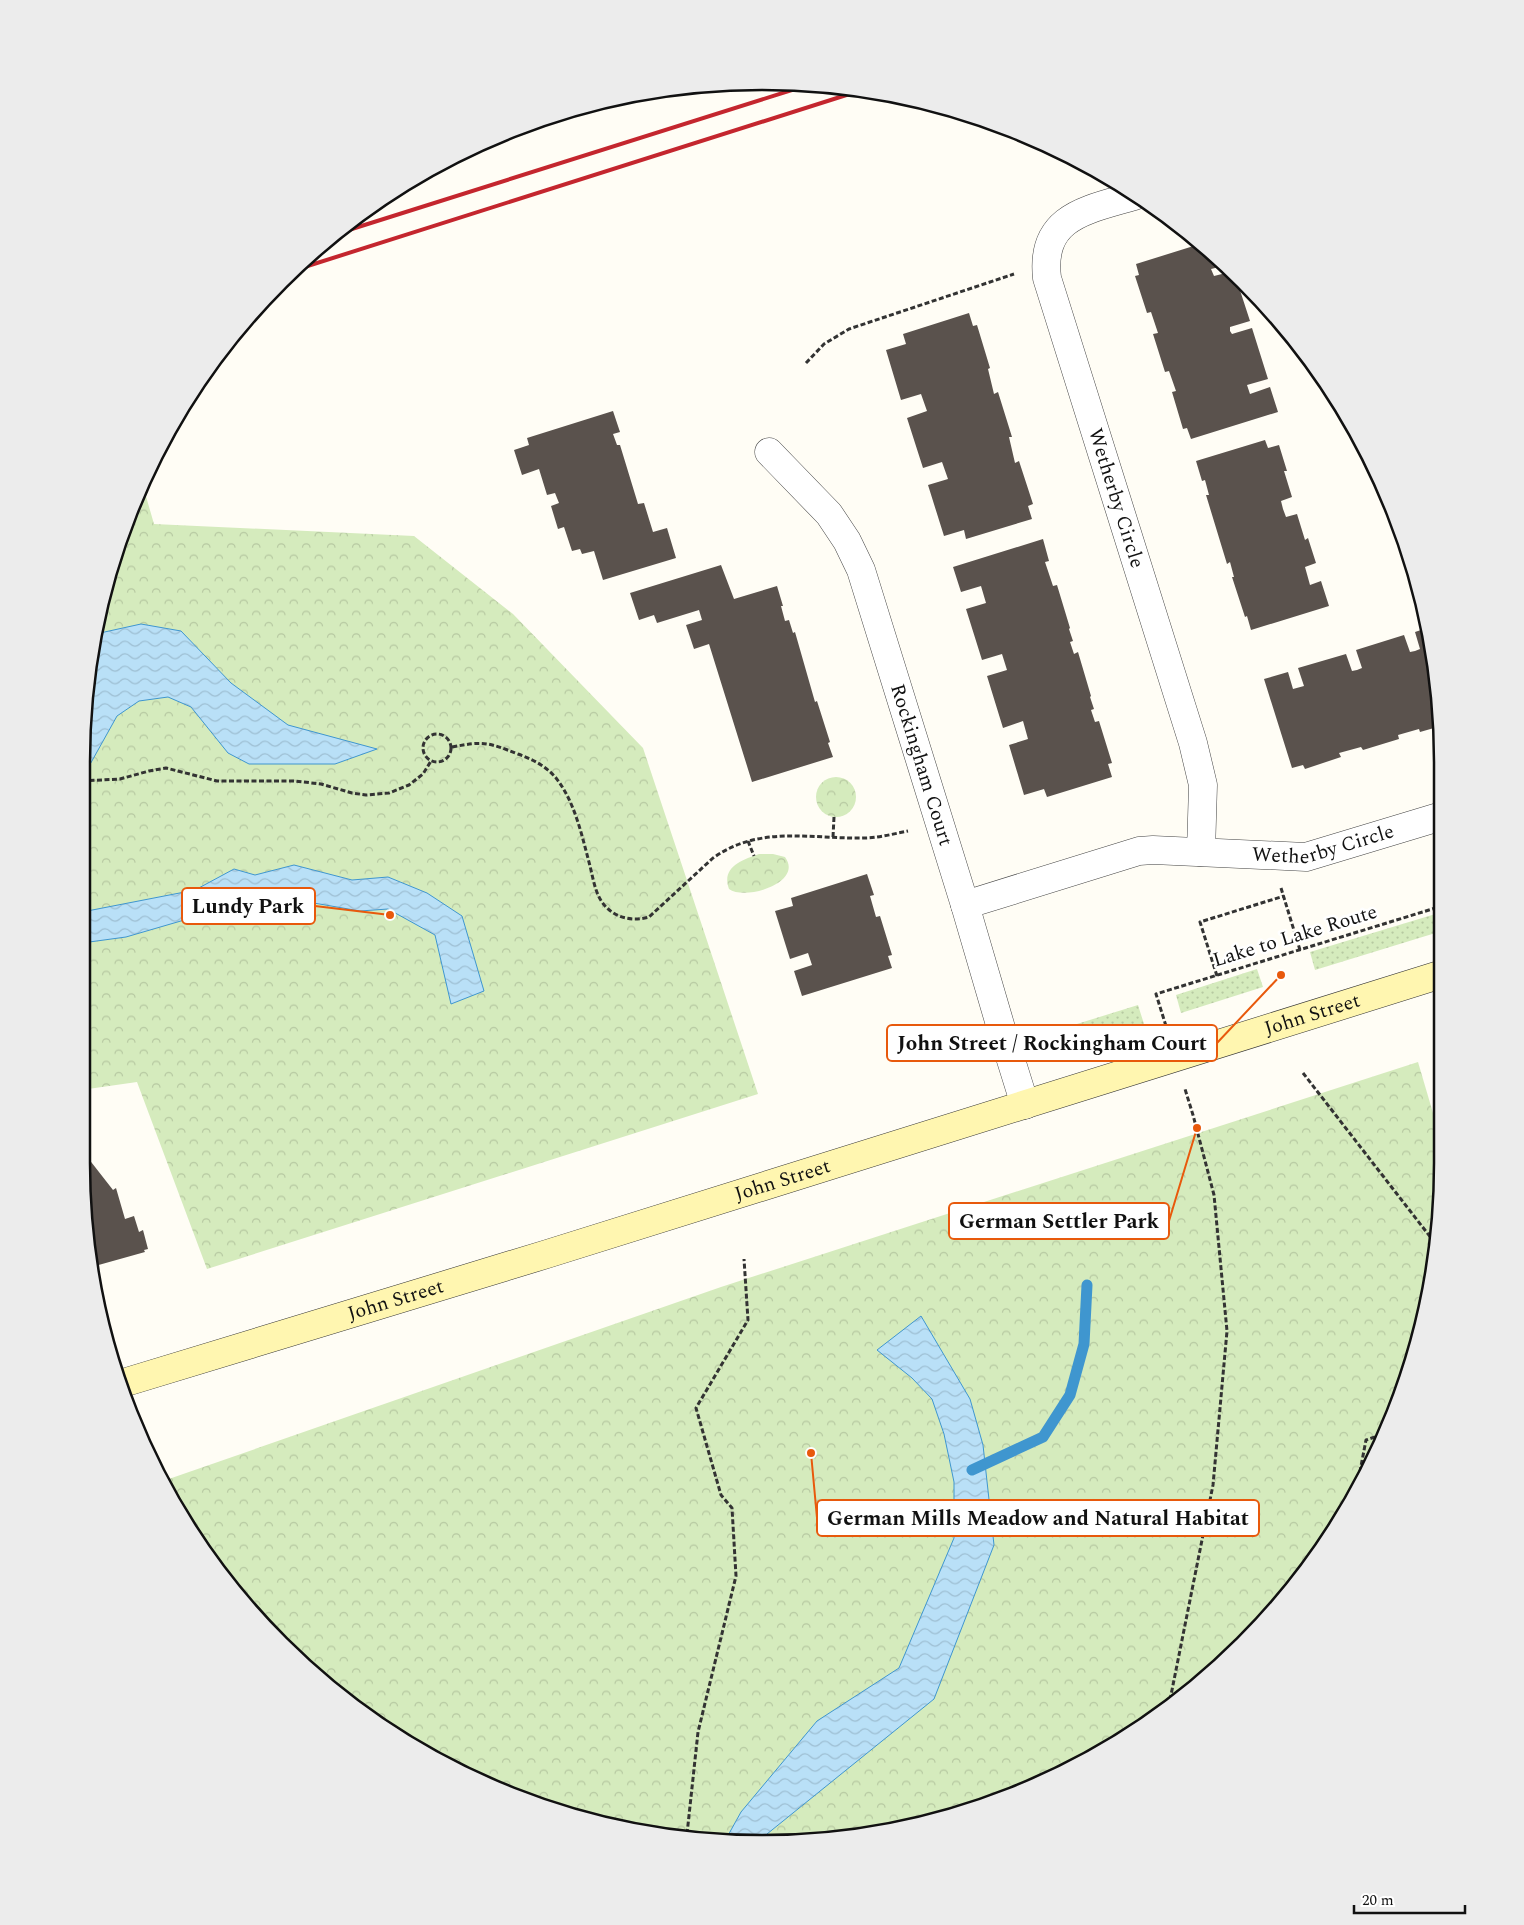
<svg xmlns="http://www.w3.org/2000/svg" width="1524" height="1925" font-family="Spectral,serif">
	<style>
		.grass { fill: url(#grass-dots) }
		.park { fill: url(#park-crowns) }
		.water { fill: url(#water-waves); stroke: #3f96cf }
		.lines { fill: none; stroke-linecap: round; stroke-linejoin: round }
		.stream { stroke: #3f96cf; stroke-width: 11 }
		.building { fill: #5a524d }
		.minor-casing { stroke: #444; stroke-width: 29 }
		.secondary-casing { stroke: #333; stroke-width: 29 }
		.path { stroke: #333; stroke-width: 3; stroke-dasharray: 5 2.5; stroke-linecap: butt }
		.minor { stroke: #fff; stroke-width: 28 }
		.secondary { stroke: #fff6b0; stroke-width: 28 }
		.rail { stroke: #c4262e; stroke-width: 4 }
		.labels { text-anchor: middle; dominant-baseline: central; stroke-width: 5; stroke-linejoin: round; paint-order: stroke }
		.street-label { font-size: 20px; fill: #111; stroke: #fff }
		.rim { fill: none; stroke: #111; stroke-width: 2.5 }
		.leader { fill: none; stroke: #e8590c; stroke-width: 2 }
		.callout-dot { fill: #e8590c; stroke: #fff; stroke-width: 2 }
		.callout { fill: #fff; stroke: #e8590c; stroke-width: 2 }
		.callout-label { font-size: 21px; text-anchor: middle; font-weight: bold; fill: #111 }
	</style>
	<defs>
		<pattern id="grass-dots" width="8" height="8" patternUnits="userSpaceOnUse" patternTransform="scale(1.25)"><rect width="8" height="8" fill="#d5ebbd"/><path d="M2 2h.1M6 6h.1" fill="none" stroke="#b6c8a1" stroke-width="1.8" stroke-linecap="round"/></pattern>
		<pattern id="park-crowns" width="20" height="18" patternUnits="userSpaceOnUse" patternTransform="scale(1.25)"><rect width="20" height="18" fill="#d5ebbd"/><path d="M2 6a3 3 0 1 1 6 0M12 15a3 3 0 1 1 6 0" fill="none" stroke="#b6c8a1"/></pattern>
		<pattern id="water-waves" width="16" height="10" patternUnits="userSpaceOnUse" patternTransform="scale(1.25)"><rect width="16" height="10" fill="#b9e0f7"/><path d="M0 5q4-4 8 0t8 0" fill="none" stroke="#9ebfd3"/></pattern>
	</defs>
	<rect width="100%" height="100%" fill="#fffdf5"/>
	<!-- grass -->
	<g class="grass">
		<polygon points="1442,912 1442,931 1315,970 1310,952"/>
		<polygon points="1257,969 1263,987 1181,1013 1176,995"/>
		<polygon points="1138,1005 1144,1024 1094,1040 1085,1039 1074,1044 1057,1044 1043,1039 1048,1033"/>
	</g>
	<!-- park -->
	<g class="park">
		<polygon points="143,486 154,524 414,536 513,614 643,748 758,1094 207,1269 137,1082 81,1090 83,718 117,543"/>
		<circle cx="836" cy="797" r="20"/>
		<path d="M759,854H773L785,857C804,883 745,901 729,889C721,867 742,860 759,854Z"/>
		<polygon points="1418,1062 1443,1147 1443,1163 1430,1296 1391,1424 1328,1541 1243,1645 1103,1752 938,1820 762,1844 586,1821 422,1753 281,1645 173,1504 163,1481 721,1287"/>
	</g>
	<!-- water -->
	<g class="water">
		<polygon points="141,624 181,631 231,683 288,725 377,749 335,764 249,764 228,753 191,707 168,697 139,701 117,716 88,768 83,770 83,718 100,633"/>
		<polygon points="294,865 352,880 388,877 427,893 462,916 484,991 451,1004 435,935 388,909 360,911 279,897 235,905 220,917 198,916 126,937 82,943 82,912 195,890 234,869 255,875"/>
		<polygon points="921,1316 970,1399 983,1445 994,1545 934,1699 767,1834 761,1844 726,1839 741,1812 817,1721 899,1668 954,1538 954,1482 944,1434 932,1399 912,1378 877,1350"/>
	</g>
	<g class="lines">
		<!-- stream -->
		<polyline class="stream" points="972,1470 1043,1437 1070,1395 1084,1344 1087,1285"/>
	</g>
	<!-- building -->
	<g class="building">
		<polygon points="1200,244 1223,266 1211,269 1214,276 1230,272 1236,278 1250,321 1230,327 1230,331 1232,334 1252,328 1268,379 1247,385 1250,394 1270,387 1278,412 1191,439 1187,428 1183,429 1172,392 1176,391 1169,371 1165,372 1153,334 1158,333 1151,312 1147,313 1135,276 1139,275 1136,264"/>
		<polygon points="969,313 973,326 977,325 990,368 988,369 994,394 998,392 1012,437 1009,437 1015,463 1019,461 1033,504 1028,506 1032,519 966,539 964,530 944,536 928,485 948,479 942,462 923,468 907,418 927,411 921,394 901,400 886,350 906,344 903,334"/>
		<polygon points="613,411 620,432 613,434 617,445 620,445 638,504 644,503 653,532 667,528 676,558 603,580 594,551 582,554 580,549 572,551 564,527 558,529 551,506 559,503 555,493 547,495 539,469 522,475 514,450 529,445 527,438"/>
		<polygon points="1265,440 1268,448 1279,445 1287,471 1284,471 1292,497 1281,501 1283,509 1286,517 1297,514 1305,540 1308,538 1316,563 1305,567 1310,585 1321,581 1329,606 1251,630 1247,616 1245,617 1232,577 1234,577 1230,562 1227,564 1206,495 1209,495 1205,480 1202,481 1196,461"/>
		<polygon points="1043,539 1049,561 1045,562 1053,586 1057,585 1070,628 1069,629 1073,641 1070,642 1074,654 1078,652 1091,696 1090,697 1094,709 1091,710 1095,722 1099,721 1112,763 1108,764 1112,777 1047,797 1044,789 1024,795 1009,745 1028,739 1023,721 1003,728 987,676 1007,670 1002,654 982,660 966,609 986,603 981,586 961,592 953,567"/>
		<polygon points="721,565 734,599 777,586 783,606 781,606 785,621 789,620 793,633 795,632 815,702 817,701 830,742 828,743 833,757 752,782 709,644 694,649 686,625 702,620 699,610 657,623 654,615 639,620 630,593"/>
		<polygon points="1424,629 1441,717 1441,726 1420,732 1419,729 1398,735 1399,739 1363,750 1361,747 1339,753 1341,757 1305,769 1303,765 1292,768 1264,679 1288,672 1293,689 1304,686 1298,668 1346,654 1352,671 1357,670 1362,668 1356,650 1404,635 1410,652 1415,651 1420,649 1415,632"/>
		<polygon points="867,874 874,895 870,896 876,917 880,916 892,955 888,956 892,968 802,996 794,971 812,965 808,953 790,959 775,911 793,906 791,898"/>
		<polygon points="81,1149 113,1190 116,1188 125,1219 134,1216 139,1232 143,1230 148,1249 144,1250 145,1252 95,1266 81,1163"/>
	</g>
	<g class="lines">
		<defs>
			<g id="minor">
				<path id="s1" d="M1134,196C1087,210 1040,216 1047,278L1193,743L1203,785L1201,852"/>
				<path id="s2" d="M769,452L829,514L847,541L861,570L965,905L1001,1028L1025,1105"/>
				<path id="s3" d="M965,905L1139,851L1153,850L1306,857L1442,816"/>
			</g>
			<g id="secondary">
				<path id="s4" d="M123,1383L547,1254L1442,974"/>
			</g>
		</defs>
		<!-- minor casing -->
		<use href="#minor" class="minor-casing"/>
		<!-- secondary casing -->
		<use href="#secondary" class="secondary-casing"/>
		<!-- path -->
		<g class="path">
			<polyline points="806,363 824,344 849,329 1014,274"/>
			<circle cx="437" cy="748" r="14"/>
			<path d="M452,747C484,741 487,742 518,754C532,759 546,766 556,778C575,802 582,836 590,866C593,878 595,892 602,902C613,918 632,922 649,917L713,858C760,825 809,839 863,838C878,838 893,834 908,831"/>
			<polyline points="82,781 120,779 149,771 166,768 217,781 295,781 321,784 352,793 366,795 389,793 409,785 423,774 431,761"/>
			<polyline points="833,837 834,817"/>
			<polyline points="748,841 754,856"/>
			<polyline points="1281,888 1300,950"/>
			<polyline points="1217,976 1200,922 1284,896"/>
			<polyline points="1166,1026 1156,994 1442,906"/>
			<polyline points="1303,1073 1435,1243"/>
			<polyline points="1357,1487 1366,1440 1386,1433"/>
			<polyline points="1170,1700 1213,1485 1227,1331 1214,1195 1193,1115 1185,1089"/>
			<polyline points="687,1834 698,1732 736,1576 732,1508 721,1495 696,1408 748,1320 744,1259"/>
		</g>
		<!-- minor -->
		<use href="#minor" class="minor"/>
		<!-- secondary -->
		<use href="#secondary" class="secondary"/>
		<!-- rail -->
		<g class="rail">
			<polyline points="336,234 811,84"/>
			<polyline points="295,270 859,91"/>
		</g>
	</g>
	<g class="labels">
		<!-- street labels -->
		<g class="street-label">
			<text stroke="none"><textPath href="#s1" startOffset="366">Wetherby Circle</textPath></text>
			<text stroke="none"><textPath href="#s2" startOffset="355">Rockingham Court</textPath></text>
			<text stroke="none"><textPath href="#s3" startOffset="368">Wetherby Circle</textPath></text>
			<text transform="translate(1295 936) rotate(-17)">Lake to Lake Route</text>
			<text stroke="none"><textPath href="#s4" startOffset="1245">John Street</textPath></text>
			<text stroke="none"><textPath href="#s4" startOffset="690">John Street</textPath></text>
			<text stroke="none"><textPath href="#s4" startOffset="285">John Street</textPath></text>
		</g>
	</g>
	<!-- crop -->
	<path d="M0 0H1524V1925H0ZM762 90H762A672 672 0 0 1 1434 762V1163A672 672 0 0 1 762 1835H762A672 672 0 0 1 90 1163V762A672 672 0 0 1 762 90Z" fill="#ececec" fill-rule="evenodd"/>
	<path class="rim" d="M762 90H762A672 672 0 0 1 1434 762V1163A672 672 0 0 1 762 1835H762A672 672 0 0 1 90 1163V762A672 672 0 0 1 762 90Z"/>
	<!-- callouts -->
	<path class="leader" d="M390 915L315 906M1281 975L1217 1043M1197 1128L1169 1221M811 1453L817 1518"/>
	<g class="callout-dot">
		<circle cx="390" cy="915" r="5"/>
		<circle cx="1281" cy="975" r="5"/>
		<circle cx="1197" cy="1128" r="5"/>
		<circle cx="811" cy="1453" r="5"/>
	</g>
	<g class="callout">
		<rect x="182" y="888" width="133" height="36" rx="5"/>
		<rect x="887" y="1025" width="330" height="36" rx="5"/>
		<rect x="949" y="1203" width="220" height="36" rx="5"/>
		<rect x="817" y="1500" width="442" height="36" rx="5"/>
	</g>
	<g class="callout-label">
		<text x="248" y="913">Lundy Park</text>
		<text x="1052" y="1050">John Street / Rockingham Court</text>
		<text x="1059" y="1228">German Settler Park</text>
		<text x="1038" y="1525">German Mills Meadow and Natural Habitat</text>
	</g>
	<!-- scale -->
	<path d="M1354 1905v8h111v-8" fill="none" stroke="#111111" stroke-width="2.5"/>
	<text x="1362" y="1905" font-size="15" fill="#111111" stroke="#ffffff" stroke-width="4" paint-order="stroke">20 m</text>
</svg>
